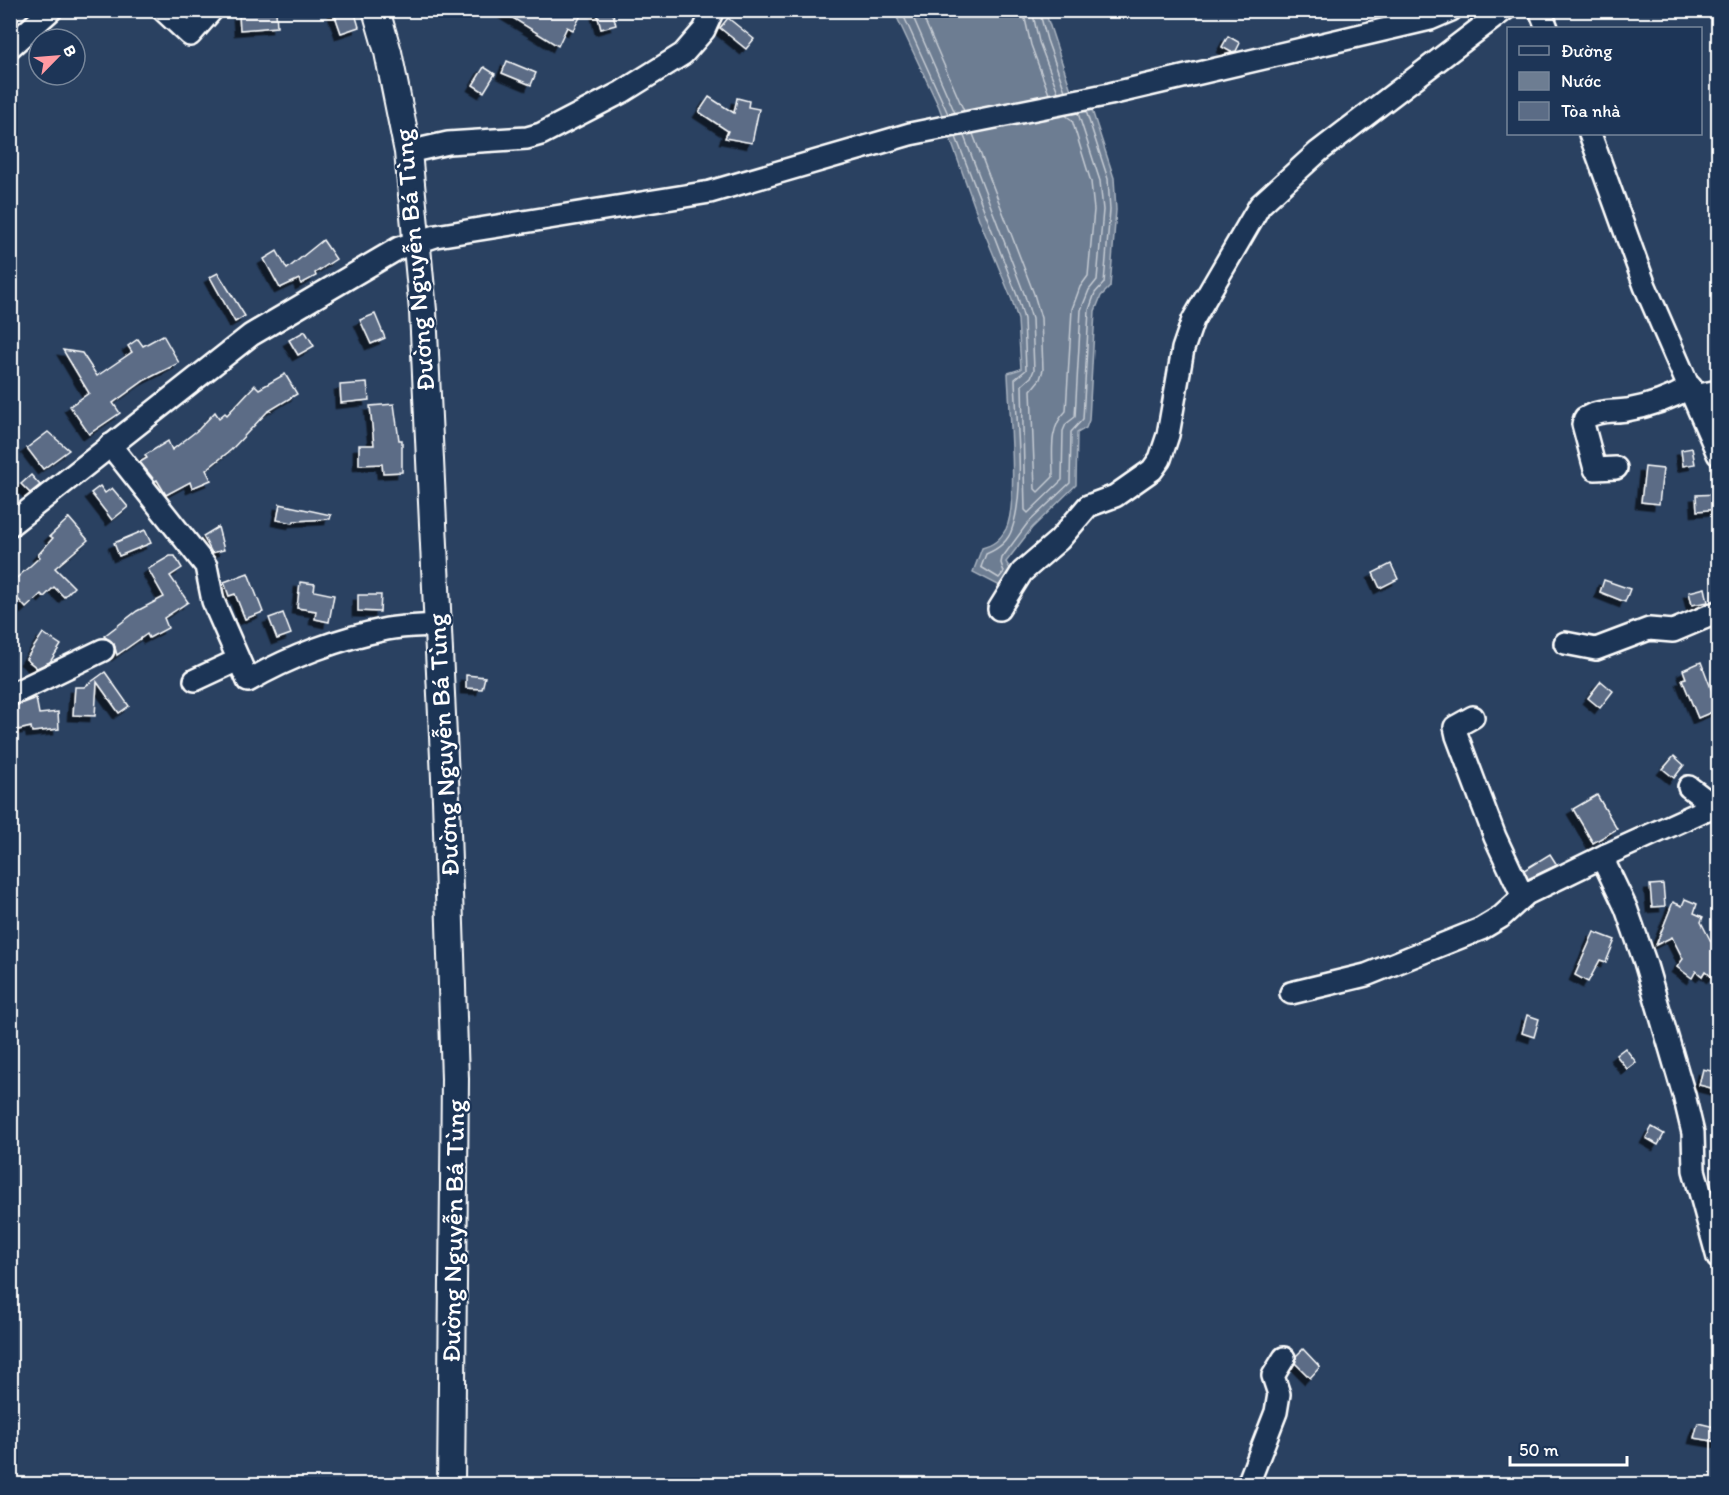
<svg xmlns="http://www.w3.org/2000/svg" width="1729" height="1495" font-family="Itim,sans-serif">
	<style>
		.water { fill: #6d7d92; stroke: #a7b1be; stroke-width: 1.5 }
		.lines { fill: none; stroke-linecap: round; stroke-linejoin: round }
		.shore { stroke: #c5cbd3; stroke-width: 1.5 }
		.building { fill: #5b6c86; stroke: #fff; stroke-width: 1.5; filter: url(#shadow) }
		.minor-casing { stroke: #fff; stroke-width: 26 }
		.major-casing { stroke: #fff; stroke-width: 30 }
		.minor { stroke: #1d3557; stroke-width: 21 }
		.major { stroke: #1d3557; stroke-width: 26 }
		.labels { text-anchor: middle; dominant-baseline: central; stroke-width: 4.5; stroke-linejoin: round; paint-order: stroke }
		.street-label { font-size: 26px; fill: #fff; stroke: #1d3557 }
	</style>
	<defs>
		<filter id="shadow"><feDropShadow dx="-5.5" dy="5.5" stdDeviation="0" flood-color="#0009"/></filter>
	</defs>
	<rect width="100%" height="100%" fill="#2a4161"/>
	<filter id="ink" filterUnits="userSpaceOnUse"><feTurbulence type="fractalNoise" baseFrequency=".0167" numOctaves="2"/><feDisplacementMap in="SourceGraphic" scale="12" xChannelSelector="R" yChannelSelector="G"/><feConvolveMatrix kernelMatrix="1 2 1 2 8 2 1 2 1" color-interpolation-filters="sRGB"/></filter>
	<g filter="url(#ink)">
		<!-- water -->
		<path class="water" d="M894,11H1045L1071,90L1090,104L1114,178L1116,210L1110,287L1101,296L1095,311L1089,420L1086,428L1077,433L1076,485L1032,528L1006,562L1012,572L1002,587L973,572L982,548C993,545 1000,540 1006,529C1019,502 1009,407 1008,373L1021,369L1018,320L1012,300L979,219L939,107Z"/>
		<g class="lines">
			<!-- shore -->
			<g class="shore">
				<polyline points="901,10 948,114"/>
				<polyline points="910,10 955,113"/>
				<polyline points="920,10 964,111"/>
				<polyline points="1023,10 1031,45 1049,94"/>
				<polyline points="1032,10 1039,42 1058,92"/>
				<polyline points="1039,10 1047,40 1065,91"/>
				<path d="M973,134L1034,294L1041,318L1043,370L1040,379L1031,390L1035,489L1038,492L1053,477C1053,453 1048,429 1066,411L1072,309L1080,287L1088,276L1094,210L1091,182L1072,120L1065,115"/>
				<polyline points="964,136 1025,296 1032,319 1034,370 1031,377 1022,385 1025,510 1028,513 1062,480 1063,431 1066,424 1075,417 1081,310 1089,290 1097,280 1103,210 1100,181 1078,113"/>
				<path d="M956,137L1018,298L1024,319L1026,370L1015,379C1016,422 1026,489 1012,529C1008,542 998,549 986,554L981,567L999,578L1004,572L1001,563L1002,558L1027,524L1070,483L1071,432L1083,419L1089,310L1095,293L1104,283L1110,210L1108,179L1086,111"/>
			</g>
		</g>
		<!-- building -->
		<g class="building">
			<polygon points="333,10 354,10 359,27 341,33"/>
			<polygon points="500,10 584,10 573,30 567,27 558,46"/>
			<polygon points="596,10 612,10 616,25 601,29"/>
			<polygon points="276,11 277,27 240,30 239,15"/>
			<polygon points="728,18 754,39 746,49 720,28"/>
			<polygon points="1228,36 1240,43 1236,51 1231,52 1222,47"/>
			<polygon points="507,61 536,73 531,85 502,73"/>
			<polygon points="484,67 495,74 484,92 473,85"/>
			<polygon points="709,97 734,113 737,98 749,101 748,107 759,109 752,143 725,138 728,131 699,112"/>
			<polygon points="323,240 336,259 315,273 316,276 301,284 299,279 280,288 264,259 277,251 287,269"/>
			<polygon points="218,273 245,316 235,322 210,277"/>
			<polygon points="375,314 385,338 371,344 360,320"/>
			<polygon points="305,331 314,346 298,355 289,340"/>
			<polygon points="163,335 179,363 145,380 113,403 120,413 89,434 70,406 89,393 63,350 82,353 97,376 132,352 128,346 138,339 143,346"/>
			<polygon points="285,374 297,394 267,412 231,450 206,470 211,480 192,488 190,482 166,495 157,480 155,481 140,462 147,458 145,455 168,441 172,450 199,429 215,412 219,418 225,413 227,415 255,385 259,389"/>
			<polygon points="367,383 369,400 341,403 340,385"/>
			<polygon points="394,404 399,440 402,440 402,472 383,473 382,464 359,465 359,445 374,445 370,406"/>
			<polygon points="48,432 69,450 43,469 27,448"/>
			<polygon points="1692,448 1695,464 1683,466 1681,450"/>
			<polygon points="1645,467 1663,469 1659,504 1641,502"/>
			<polygon points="31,475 40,485 30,493 21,484"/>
			<polygon points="100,486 105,493 112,488 128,507 112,520 91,493"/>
			<polygon points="1719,494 1719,509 1697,511 1696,495"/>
			<polygon points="280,504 331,515 330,519 294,521 293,523 277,520"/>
			<polygon points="69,518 88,540 55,568 74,587 64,597 54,587 44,597 41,594 26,608 19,600 10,608 10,584 40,557 38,555 53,538 50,536"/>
			<polygon points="218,527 224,550 212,553 203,536"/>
			<polygon points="145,530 151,543 119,556 114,543"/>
			<polygon points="170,556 175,556 182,568 170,576 188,602 164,618 168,628 149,638 147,634 117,655 114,644 104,636 137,611 164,597 148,569"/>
			<polygon points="1391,564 1398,579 1380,588 1373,573"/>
			<polygon points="248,573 263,612 245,619 235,594 229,596 224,582"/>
			<polygon points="1604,580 1630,589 1625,602 1600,592"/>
			<polygon points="300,582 315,584 314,591 334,595 329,622 315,619 316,611 297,608"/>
			<polygon points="1705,588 1708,602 1692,605 1689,592"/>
			<polygon points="358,595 381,595 380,612 358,611"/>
			<polygon points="283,613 291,634 277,639 269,618"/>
			<polygon points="43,633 61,645 50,662 37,668 26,659"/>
			<polygon points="1701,662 1719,709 1698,718 1682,679 1686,678 1683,670"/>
			<polygon points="105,672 129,706 119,713 97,682 95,716 73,715 75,687 84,687"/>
			<polygon points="466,675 485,677 482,689 466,688"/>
			<polygon points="1601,681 1613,691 1600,708 1588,698"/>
			<polygon points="36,698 39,714 58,712 59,729 32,732 31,727 18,730 12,707"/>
			<polygon points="1674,756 1684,765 1674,778 1663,769"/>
			<polygon points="1597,795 1617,829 1593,843 1573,809"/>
			<polygon points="1550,854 1557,865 1528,879 1524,870"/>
			<polygon points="1663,884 1665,906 1652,907 1650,885"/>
			<polygon points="1685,899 1697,904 1694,913 1703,917 1701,922 1719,957 1719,969 1712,977 1705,971 1702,976 1696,971 1692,978 1677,967 1683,959 1672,937 1656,945 1673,902 1682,906"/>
			<polygon points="1594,932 1615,940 1606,962 1600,960 1588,982 1575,975"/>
			<polygon points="1527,1015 1539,1019 1534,1037 1522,1033"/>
			<polygon points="1625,1048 1636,1062 1627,1069 1616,1055"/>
			<polygon points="1703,1069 1719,1073 1719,1090 1699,1085"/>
			<polygon points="1652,1127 1664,1134 1658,1145 1646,1138"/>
			<polygon points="1303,1349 1320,1367 1310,1378 1295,1363 1296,1356"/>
			<polygon points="1698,1423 1719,1428 1719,1442 1694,1438"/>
		</g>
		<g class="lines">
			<defs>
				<g id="minor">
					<polyline points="163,10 190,35 212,10"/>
					<polyline points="1540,10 1547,28"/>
					<polyline points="10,47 51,10"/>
					<polyline points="1590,134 1645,286 1718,454"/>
					<polyline points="408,152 448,143 527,138 541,134 622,92 683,54 704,30 713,10"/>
					<polyline points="1703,408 1695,396 1718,391"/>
					<path d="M110,445L206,566L213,601L248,681C289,657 340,638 387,629C403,626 421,626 438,625"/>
					<path d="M1616,468L1595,469L1583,424L1585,418C1599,410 1612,412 1627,410C1651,406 1670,399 1691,387"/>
					<polyline points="10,525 251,335 399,248 436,236 710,192 910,134 1110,94 1430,19 1451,10"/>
					<polyline points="999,609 1022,572 1059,540 1088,506 1115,496 1152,470 1160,459 1168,435 1183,349 1193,320 1260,205 1318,152 1504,10"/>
					<polyline points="1565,643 1596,649 1649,629 1673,631 1718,612"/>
					<polyline points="195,680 238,660"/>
					<polyline points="10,695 103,650"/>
					<polyline points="1473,717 1455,727 1457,736 1495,837 1523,897"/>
					<polyline points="1689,787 1714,806 1718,804"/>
					<polyline points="1714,806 1606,855 1606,866 1626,908 1645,962 1684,1095 1693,1133 1694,1170 1718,1258"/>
					<polyline points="1291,993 1366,975 1481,929 1501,917 1526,894 1606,855"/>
					<polyline points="1248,1484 1276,1412 1279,1394 1273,1376 1284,1358"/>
				</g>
				<polyline id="major" points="376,10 388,52 408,152 423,311 446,800 455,1079 451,1484"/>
			</defs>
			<!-- minor casing -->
			<use href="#minor" class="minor-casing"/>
			<!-- major casing -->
			<use href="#major" class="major-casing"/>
			<!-- minor -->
			<use href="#minor" class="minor"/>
			<!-- major -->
			<use href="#major" class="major"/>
		</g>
	</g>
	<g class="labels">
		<!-- street labels -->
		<g class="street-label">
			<text transform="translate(414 260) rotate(-95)">Đường Nguyễn Bá Tùng</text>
			<text transform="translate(443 745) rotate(-93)">Đường Nguyễn Bá Tùng</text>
			<text transform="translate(453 1231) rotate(-89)">Đường Nguyễn Bá Tùng</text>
		</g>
	</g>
	<!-- margin -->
	<rect width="1729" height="1495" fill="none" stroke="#1d3557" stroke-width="36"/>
	<rect x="18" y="18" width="1693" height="1459" fill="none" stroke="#fff" stroke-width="2" filter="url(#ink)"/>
	<!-- legend -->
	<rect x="1507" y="27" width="195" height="108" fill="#1d3557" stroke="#77869a" stroke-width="1.5"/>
	<rect x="1519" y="46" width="30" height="9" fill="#1d3557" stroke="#77869a" stroke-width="1.5"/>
	<text x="1561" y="57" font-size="18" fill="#ffffff">Đường</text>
	<rect x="1519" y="72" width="30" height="18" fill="#6d7d92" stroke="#77869a" stroke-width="1.5"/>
	<text x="1561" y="87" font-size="18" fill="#ffffff">Nước</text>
	<rect x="1519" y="102" width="30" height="18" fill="#5b6c86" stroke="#77869a" stroke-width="1.5"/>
	<text x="1561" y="117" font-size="18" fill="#ffffff">Tòa nhà</text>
	<!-- north arrow -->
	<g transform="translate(57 57) rotate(65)"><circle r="28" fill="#1d3557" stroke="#77869a" stroke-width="1.5"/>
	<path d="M0-4.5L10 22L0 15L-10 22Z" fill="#ff9aa2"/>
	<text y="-9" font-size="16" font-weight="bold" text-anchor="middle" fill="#ffffff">B</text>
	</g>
	<!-- scale -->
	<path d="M1510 1456v9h117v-9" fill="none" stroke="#ffffff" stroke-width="3"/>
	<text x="1519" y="1456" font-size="18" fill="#ffffff" stroke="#1d3557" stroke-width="4.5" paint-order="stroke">50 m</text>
</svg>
